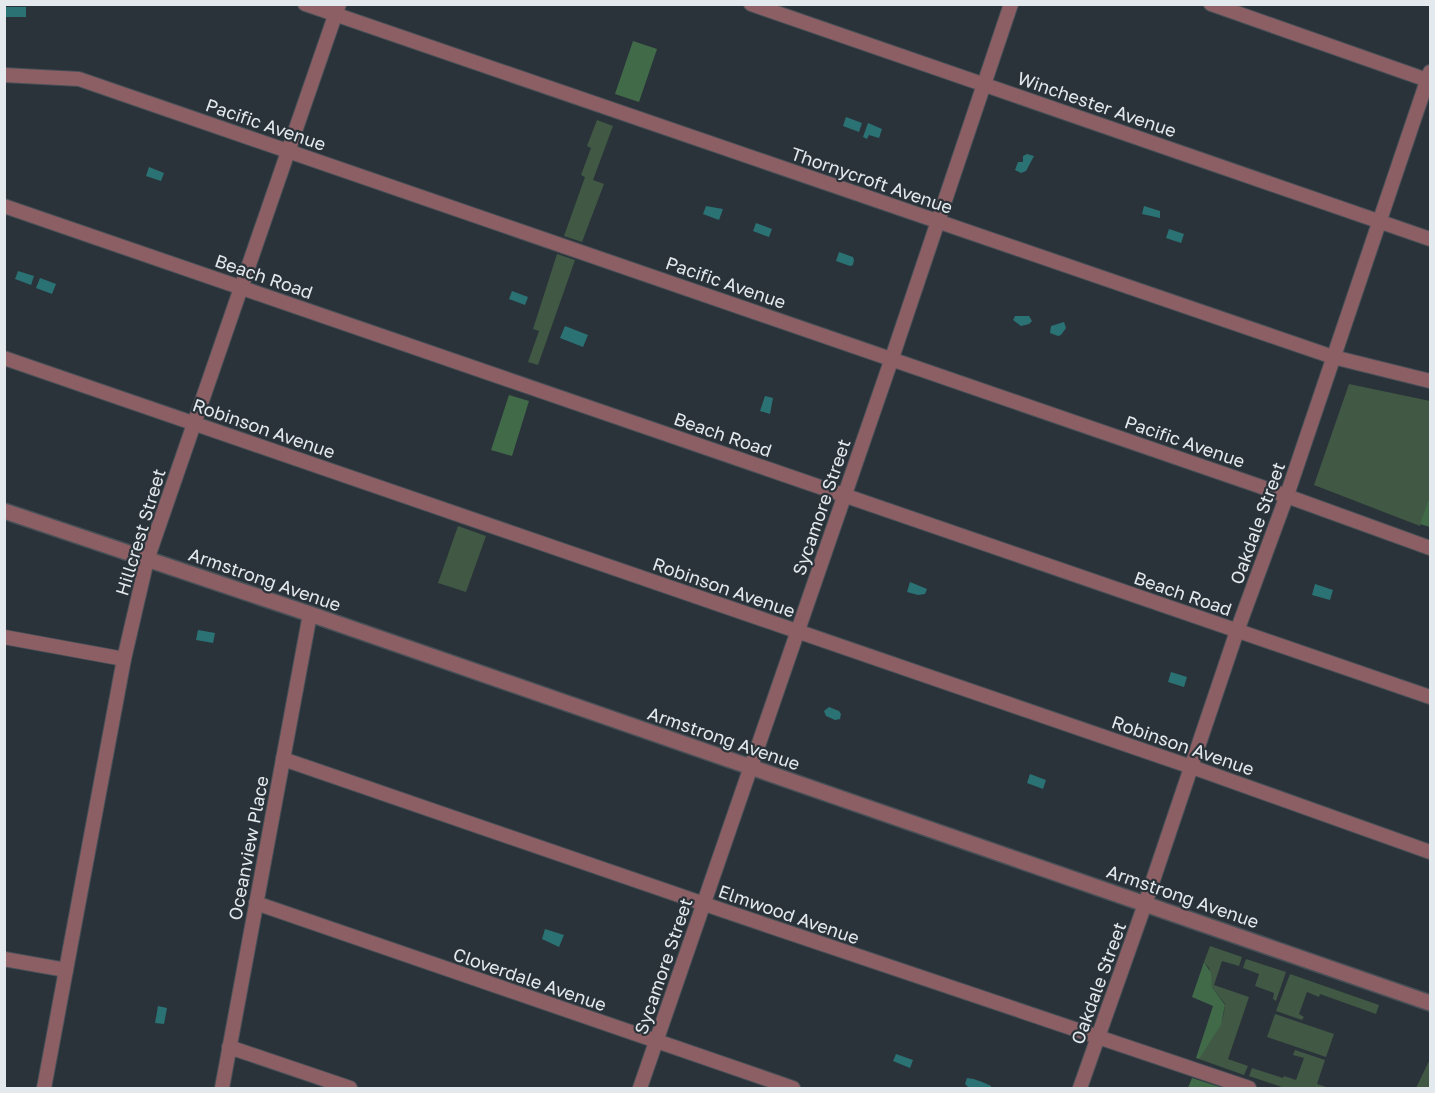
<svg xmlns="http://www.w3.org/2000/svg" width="1435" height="1093" font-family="'Golos Text',sans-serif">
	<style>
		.green { fill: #405844 }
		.forest { fill: #416a49 }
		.water { fill: #2b7274 }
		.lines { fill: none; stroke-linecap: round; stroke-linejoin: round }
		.minor-casing { stroke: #485057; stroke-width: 16 }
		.tertiary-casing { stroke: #485057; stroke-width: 18 }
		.minor { stroke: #8c5f64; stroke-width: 14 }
		.tertiary { stroke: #8c5f64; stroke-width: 15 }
		.labels { text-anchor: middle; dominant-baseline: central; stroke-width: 4.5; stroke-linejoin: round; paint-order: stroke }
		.street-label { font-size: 18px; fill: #e3e9ed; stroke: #2a333a }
	</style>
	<rect width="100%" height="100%" fill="#2a333a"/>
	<!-- green -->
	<g class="green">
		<polygon points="597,120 613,126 593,180 604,184 582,242 564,236 585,177 581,175 591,148 587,146"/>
		<polygon points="557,254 575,260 538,365 528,362 539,331 533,329"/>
		<polygon points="1349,384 1430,401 1430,495 1420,526 1314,485"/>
		<polygon points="458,526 486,536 466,592 438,583"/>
		<path d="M1210,946L1242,957L1239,966L1222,961L1214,985L1249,997L1228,1059L1248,1066L1244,1075L1199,1059C1209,1037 1223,1032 1225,1004L1212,987L1209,968L1204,962Z"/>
		<polygon points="1246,959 1286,972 1276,1001 1273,999 1274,993 1255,986 1259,974 1243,968"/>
		<polygon points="1290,974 1379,1005 1376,1014 1320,994 1319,997 1307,992 1299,1014 1304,1017 1302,1020 1276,1011"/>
		<polygon points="1275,1014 1334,1034 1326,1057 1267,1037"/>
		<polygon points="1295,1050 1325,1060 1317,1084 1329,1088 1285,1088 1249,1076 1252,1068 1283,1078 1284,1076 1296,1080 1304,1058 1293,1055"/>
		<polygon points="1430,1059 1430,1088 1416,1088"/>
	</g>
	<!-- forest -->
	<g class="forest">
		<polygon points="633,41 657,49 639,102 615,94"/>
		<polygon points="509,395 529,401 512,456 491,450"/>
		<polygon points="1430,495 1430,527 1420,524"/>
		<polygon points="1204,962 1211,973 1212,987 1225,1005 1221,1025 1199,1059 1196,1058 1213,1006 1192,997"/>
		<polygon points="1192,1078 1223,1088 1188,1088"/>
	</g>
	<!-- water -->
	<g class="water">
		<rect x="5" y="7" width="21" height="10"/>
		<polygon points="846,117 862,123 859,132 843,126"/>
		<polygon points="868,123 882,129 879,138 869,135 867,139 863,137"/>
		<polygon points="1027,154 1034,156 1026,171 1021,173 1015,170 1018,162 1023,162 1023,156"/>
		<polygon points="149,167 164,173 161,181 146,176"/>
		<polygon points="706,206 723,209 719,220 703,214"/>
		<polygon points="1144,206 1160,211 1160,218 1142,214"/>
		<polygon points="756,223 772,229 769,237 753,231"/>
		<polygon points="1169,229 1184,234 1181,243 1166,238"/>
		<polygon points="839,252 853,257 854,260 853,265 850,266 836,261"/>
		<polygon points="18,271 34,276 31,285 15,279"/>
		<polygon points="40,278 56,284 52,294 36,288"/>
		<polygon points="512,291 528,297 525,305 509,299"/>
		<polygon points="1015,316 1029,316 1032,321 1029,324 1021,326 1013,320"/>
		<polygon points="1064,322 1066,328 1061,335 1058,336 1050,333 1051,326"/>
		<polygon points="565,326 588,335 583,347 560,338"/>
		<polygon points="765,396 773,398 770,414 760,411"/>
		<polygon points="910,582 927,589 925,594 918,595 907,592"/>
		<polygon points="1315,584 1333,590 1330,600 1312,595"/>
		<polygon points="198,630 215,633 213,643 196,640"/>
		<polygon points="1171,672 1187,677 1184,687 1168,682"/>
		<polygon points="829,707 839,711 841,714 840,719 835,720 826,716 824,711"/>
		<polygon points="1030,774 1046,780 1043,789 1027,783"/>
		<polygon points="545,929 564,935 559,947 542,939"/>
		<polygon points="158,1006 167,1008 164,1024 155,1023"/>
		<polygon points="896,1054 913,1060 910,1068 893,1061"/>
		<path d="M967,1078C976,1079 983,1082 991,1086V1088L968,1087L965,1084Z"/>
	</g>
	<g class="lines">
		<defs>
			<g id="minor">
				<polyline points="305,4 1333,357 1430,381"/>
				<polyline points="751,4 1430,239"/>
				<polyline points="1211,4 1430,81"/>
				<polyline points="4,75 79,79 1259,486 1430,548"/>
				<polyline points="4,206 1430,697"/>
				<polyline points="4,358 1206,772 1430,852"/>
				<polyline points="4,637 124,659"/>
				<polyline points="283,759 719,909 1249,1088"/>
				<polyline points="256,903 793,1088"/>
				<polyline points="4,959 66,970"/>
				<polyline points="229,1047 350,1088"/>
				<polyline points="44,1088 124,659 147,560 339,4"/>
				<polyline points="222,1088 310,614"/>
				<polyline points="640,1088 892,358 1011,4"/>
				<polyline points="1080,1088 1145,904 1237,631 1287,495 1430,72"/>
			</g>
			<polyline id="tertiary" points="4,511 310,614 1430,1003"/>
		</defs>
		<!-- minor casing -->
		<use href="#minor" class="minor-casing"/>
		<!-- tertiary casing -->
		<use href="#tertiary" class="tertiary-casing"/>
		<!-- minor -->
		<use href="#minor" class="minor"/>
		<!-- tertiary -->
		<use href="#tertiary" class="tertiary"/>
	</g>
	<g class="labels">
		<!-- street labels -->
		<g class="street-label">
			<text transform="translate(1097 104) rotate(19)">Winchester Avenue</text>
			<text transform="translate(266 124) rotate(19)">Pacific Avenue</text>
			<text transform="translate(872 180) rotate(19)">Thornycroft Avenue</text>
			<text transform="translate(264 276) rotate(19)">Beach Road</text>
			<text transform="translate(726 282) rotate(19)">Pacific Avenue</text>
			<text transform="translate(264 428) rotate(19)">Robinson Avenue</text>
			<text transform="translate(723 434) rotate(19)">Beach Road</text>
			<text transform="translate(1185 441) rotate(19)">Pacific Avenue</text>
			<text transform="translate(821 507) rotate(-71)">Sycamore Street</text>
			<text transform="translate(1257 523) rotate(-70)">Oakdale Street</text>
			<text transform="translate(140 532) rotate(-73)">Hillcrest Street</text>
			<text transform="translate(265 579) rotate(19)">Armstrong Avenue</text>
			<text transform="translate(724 587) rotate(19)">Robinson Avenue</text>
			<text transform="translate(1183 593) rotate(19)">Beach Road</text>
			<text transform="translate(724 738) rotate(19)">Armstrong Avenue</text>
			<text transform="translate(1183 745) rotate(19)">Robinson Avenue</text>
			<text transform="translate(248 848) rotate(-79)">Oceanview Place</text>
			<text transform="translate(1183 896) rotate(19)">Armstrong Avenue</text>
			<text transform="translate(789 914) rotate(19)">Elmwood Avenue</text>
			<text transform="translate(663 966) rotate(-71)">Sycamore Street</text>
			<text transform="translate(530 979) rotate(19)">Cloverdale Avenue</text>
			<text transform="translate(1098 983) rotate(-70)">Oakdale Street</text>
		</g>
	</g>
	<!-- border -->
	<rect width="1435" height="1093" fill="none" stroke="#e3e9ed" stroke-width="12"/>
</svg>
